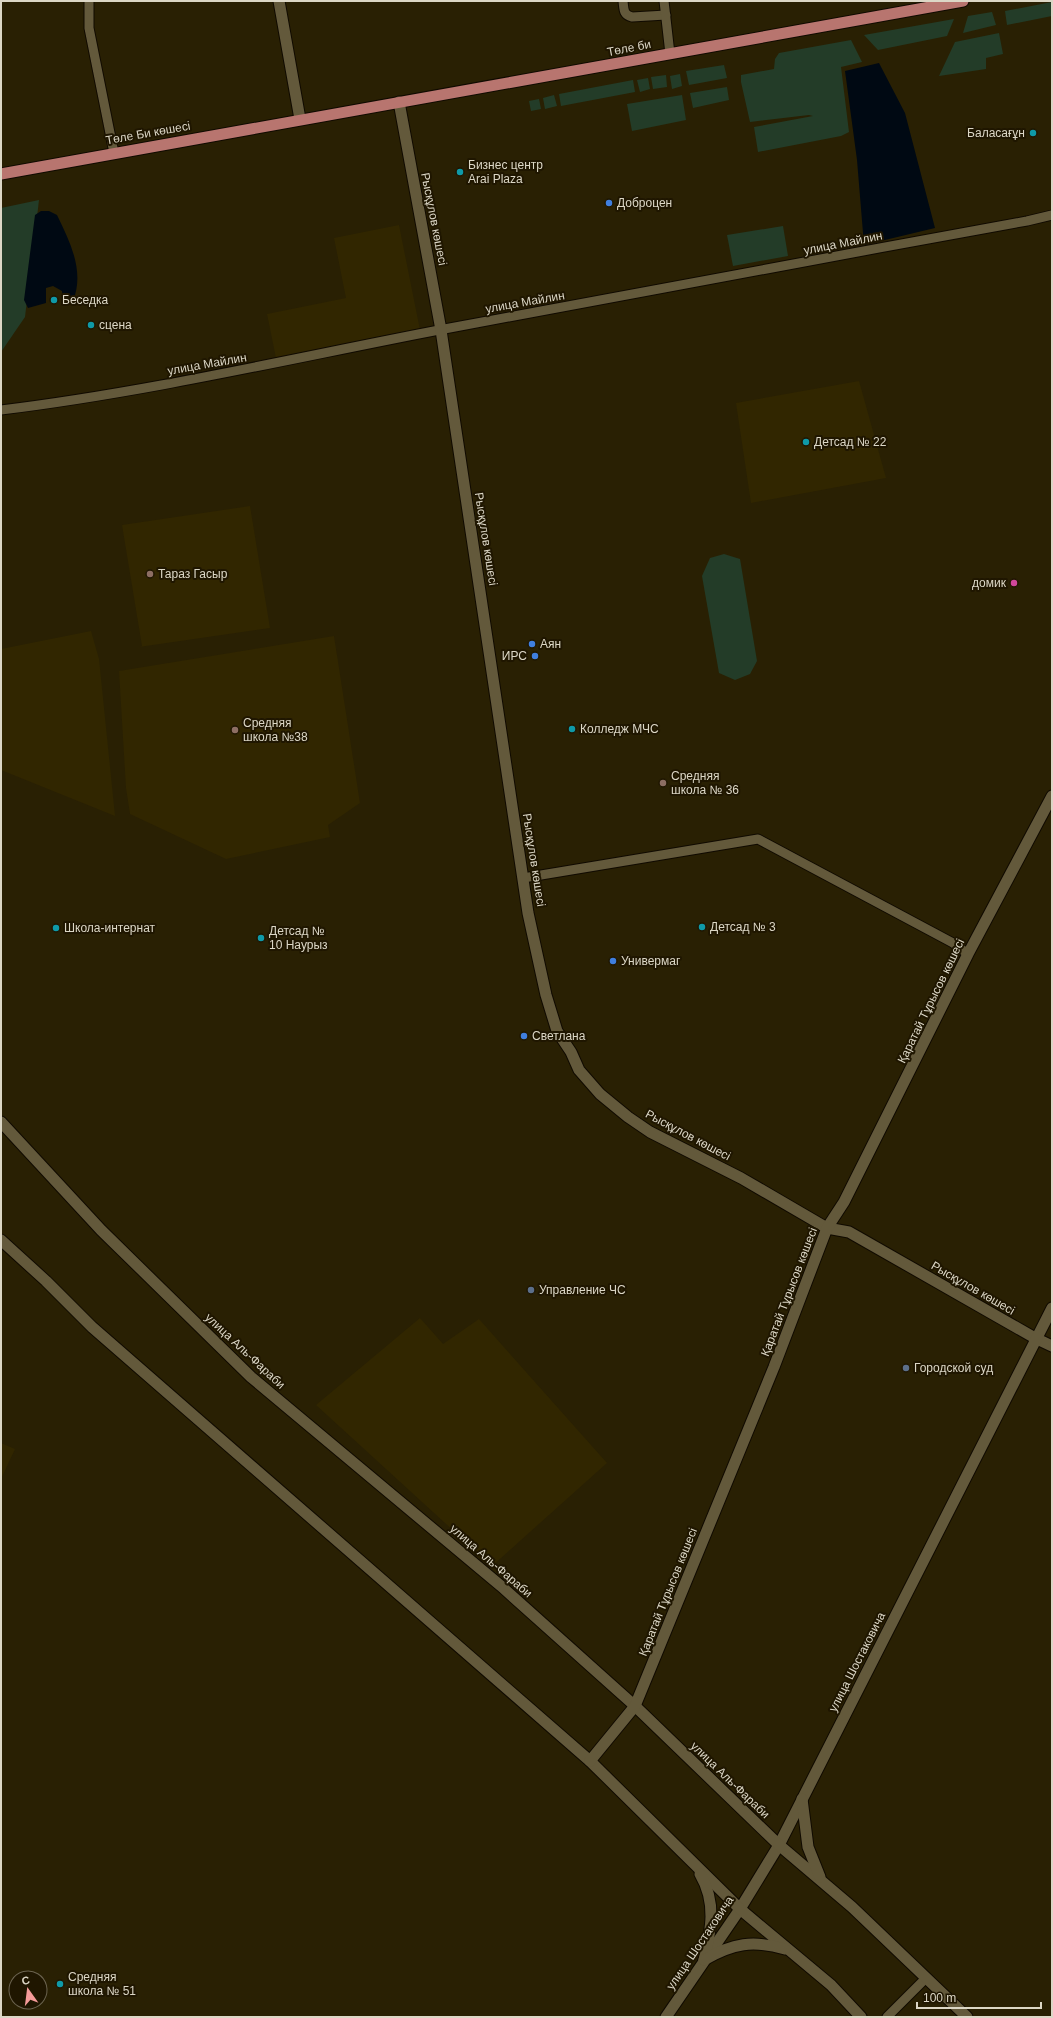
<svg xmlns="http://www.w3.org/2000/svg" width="1053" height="2018" font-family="Helvetica,sans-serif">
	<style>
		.built { fill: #312600 }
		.green { fill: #233c28 }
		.water { fill: #000913 }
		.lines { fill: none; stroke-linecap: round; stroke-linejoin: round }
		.minor-casing { stroke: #100a00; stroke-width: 11 }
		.tertiary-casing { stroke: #100a00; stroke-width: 13 }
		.secondary-casing { stroke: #100a00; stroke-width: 13 }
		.primary-casing { stroke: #100a00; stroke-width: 13 }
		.minor { stroke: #63593b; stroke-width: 9 }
		.tertiary { stroke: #63593b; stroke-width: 11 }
		.secondary { stroke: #63593b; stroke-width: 11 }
		.primary { stroke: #b8756f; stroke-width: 11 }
		.culture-dot { fill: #0f9aa8; stroke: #1f1600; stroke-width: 1.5 }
		.shop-dot { fill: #3f7fe0; stroke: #1f1600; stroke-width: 1.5 }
		.education-dot { fill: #8d6e63; stroke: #1f1600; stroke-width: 1.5 }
		.hotel-dot { fill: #d1479c; stroke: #1f1600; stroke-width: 1.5 }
		.service-dot { fill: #5c6f8a; stroke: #1f1600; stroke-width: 1.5 }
		.labels { text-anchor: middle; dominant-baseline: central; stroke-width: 4; stroke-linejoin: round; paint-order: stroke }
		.street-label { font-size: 12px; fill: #dcd7c6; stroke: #1f1600 }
		.poi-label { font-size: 12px; fill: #dcd7c6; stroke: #1f1600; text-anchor: start }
	</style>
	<rect width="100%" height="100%" fill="#292003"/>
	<!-- built -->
	<g class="built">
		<polygon points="399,225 420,330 276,358 267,314 346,298 334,238"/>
		<polygon points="859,381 886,478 751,503 736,403"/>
		<polygon points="250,506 270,628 139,647 142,646 122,525"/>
		<polygon points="91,631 99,659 115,816 1,770 1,649"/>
		<polygon points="334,636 360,803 328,825 330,837 226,859 130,814 126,788 119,671"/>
		<polygon points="420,1318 443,1344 479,1319 607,1463 492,1566 316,1405"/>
		<polygon points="1,1443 15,1449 1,1479"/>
	</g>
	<!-- green -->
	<g class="green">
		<polygon points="1052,2 1052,16 1007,25 1005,11"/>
		<polygon points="992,12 996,25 963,33 968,16"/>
		<polygon points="954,19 947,36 878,50 864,35"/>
		<polygon points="999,33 1003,54 986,58 986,69 939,76 955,42"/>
		<polygon points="851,40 862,62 841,67 849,132 841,136 758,152 754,127 813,116 809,115 750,122 741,82 741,75 774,69 775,59 779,53"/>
		<polygon points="724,65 727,78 689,85 686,71"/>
		<polygon points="680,74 682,86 672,89 670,76"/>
		<polygon points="666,75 667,87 653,89 651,77"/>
		<polygon points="648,78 650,89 640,92 637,80"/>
		<polygon points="633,80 635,92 561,106 559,94"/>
		<polygon points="727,87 729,100 693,108 690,93"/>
		<polygon points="554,95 557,106 545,109 543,98"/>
		<polygon points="682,95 686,120 632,131 627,104"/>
		<polygon points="539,99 541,109 531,111 529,101"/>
		<polygon points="39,200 25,317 1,352 1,208"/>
		<polygon points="783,226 788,256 733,266 727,235"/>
		<polygon points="724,554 740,559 757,661 750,674 735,680 719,673 702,576 710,558"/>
	</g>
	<!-- water -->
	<g class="water">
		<polygon points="879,63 905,113 935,228 864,245 857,160 845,71"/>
		<path d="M41,211H49L57,215C70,242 85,271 73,301H63L62,291L53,286L46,288V303L28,308L24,300L35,215Z"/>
	</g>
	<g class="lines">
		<defs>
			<g id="minor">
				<polyline points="89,1 89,28 114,153"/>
				<path d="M623,1C624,9 623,15 632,17L666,15"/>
				<polyline points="664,1 670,54"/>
				<path d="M1,410C148,392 294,358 439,330C635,292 831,257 1027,221L1052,215"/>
				<polyline points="523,878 758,839 953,943 968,954"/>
				<polyline points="887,2017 926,1978"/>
			</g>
			<g id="tertiary">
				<polyline points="279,1 300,119"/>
				<polyline points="399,102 441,330 528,913 546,995 557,1031 571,1052 579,1070 600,1094 628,1117 650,1132 741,1178 827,1228 849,1232 1035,1338 1052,1346"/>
				<polyline points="666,2017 740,1909 779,1845 1052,1308"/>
			</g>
			<g id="secondary">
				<polyline points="1,1122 101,1230 251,1377 501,1586 635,1706 779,1845 852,1907 967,2017"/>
				<polyline points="1,1240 46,1281 92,1327 590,1761 740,1909 831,1985 861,2017"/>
				<polyline points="590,1761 635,1706 774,1367 827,1228 844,1202 968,954 1052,796"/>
				<polyline points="802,1799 808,1847 820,1877"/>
				<path d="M700,1874C717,1903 711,1930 704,1960"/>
				<path d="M704,1960C733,1943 753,1940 785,1949"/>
			</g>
			<polyline id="primary" points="1,174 963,1"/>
		</defs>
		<!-- minor casing -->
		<use href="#minor" class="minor-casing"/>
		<!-- tertiary casing -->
		<use href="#tertiary" class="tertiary-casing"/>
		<!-- secondary casing -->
		<use href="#secondary" class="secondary-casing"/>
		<!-- primary casing -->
		<use href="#primary" class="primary-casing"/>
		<!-- minor -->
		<use href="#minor" class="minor"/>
		<!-- tertiary -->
		<use href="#tertiary" class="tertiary"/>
		<!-- secondary -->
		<use href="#secondary" class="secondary"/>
		<!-- primary -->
		<use href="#primary" class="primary"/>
	</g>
	<!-- markers -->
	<g class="culture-dot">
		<circle cx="1033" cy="133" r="4"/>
		<circle cx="460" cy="172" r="4"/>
		<circle cx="54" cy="300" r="4"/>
		<circle cx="91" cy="325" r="4"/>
		<circle cx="806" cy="442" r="4"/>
		<circle cx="572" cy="729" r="4"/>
		<circle cx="702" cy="927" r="4"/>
		<circle cx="56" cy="928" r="4"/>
		<circle cx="261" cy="938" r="4"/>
		<circle cx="60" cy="1984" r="4"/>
	</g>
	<g class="shop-dot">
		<circle cx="609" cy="203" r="4"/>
		<circle cx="532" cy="644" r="4"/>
		<circle cx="535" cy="656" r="4"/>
		<circle cx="613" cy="961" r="4"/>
		<circle cx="524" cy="1036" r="4"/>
	</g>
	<g class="education-dot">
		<circle cx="150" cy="574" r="4"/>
		<circle cx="235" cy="730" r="4"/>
		<circle cx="663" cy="783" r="4"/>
	</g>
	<circle class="hotel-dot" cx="1014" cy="583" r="4"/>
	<g class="service-dot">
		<circle cx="531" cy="1290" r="4"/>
		<circle cx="906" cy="1368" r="4"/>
	</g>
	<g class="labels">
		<!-- street labels -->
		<g class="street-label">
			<text transform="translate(629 48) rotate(-11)">Төле би</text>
			<text transform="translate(148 133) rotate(-10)">Төле Би көшесі</text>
			<text transform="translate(434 219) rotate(79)">Рысқұлов көшесі</text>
			<text transform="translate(843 243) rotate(-11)">улица Майлин</text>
			<text transform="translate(525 302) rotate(-10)">улица Майлин</text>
			<text transform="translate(207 364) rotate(-10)">улица Майлин</text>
			<text transform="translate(486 539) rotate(81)">Рысқұлов көшесі</text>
			<text transform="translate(534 860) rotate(81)">Рысқұлов көшесі</text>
			<text transform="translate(931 1001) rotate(-64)">Қаратай Тұрысов көшесі</text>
			<text transform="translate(688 1135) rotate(28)">Рысқұлов көшесі</text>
			<text transform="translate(973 1288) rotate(30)">Рысқұлов көшесі</text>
			<text transform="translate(789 1292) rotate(-69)">Қаратай Тұрысов көшесі</text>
			<text transform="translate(245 1351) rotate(43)">улица Аль-Фараби</text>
			<text transform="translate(491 1561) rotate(41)">улица Аль-Фараби</text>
			<text transform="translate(668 1592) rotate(-68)">Қаратай Тұрысов көшесі</text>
			<text transform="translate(857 1662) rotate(-63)">улица Шостаковича</text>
			<text transform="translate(730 1780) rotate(44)">улица Аль-Фараби</text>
			<text transform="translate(700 1943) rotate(-56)">улица Шостаковича</text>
		</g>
		<!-- poi labels -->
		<g class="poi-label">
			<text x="1025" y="133" text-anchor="end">Баласағұн</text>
			<text x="468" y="165">Бизнес центр<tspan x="468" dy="14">Arai Plaza</tspan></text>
			<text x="617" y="203">Доброцен</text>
			<text x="62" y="300">Беседка</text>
			<text x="99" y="325">сцена</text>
			<text x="814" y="442">Детсад № 22</text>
			<text x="158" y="574">Тараз Гасыр</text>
			<text x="1006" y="583" text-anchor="end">домик</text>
			<text x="540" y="644">Аян</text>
			<text x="527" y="656" text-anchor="end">ИРС</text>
			<text x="243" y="723">Средняя<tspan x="243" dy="14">школа №38</tspan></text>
			<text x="580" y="729">Колледж МЧС</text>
			<text x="671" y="776">Средняя<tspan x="671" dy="14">школа № 36</tspan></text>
			<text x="710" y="927">Детсад № 3</text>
			<text x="64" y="928">Школа-интернат</text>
			<text x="269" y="931">Детсад №<tspan x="269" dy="14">10 Наурыз</tspan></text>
			<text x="621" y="961">Универмаг</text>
			<text x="532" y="1036">Светлана</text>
			<text x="539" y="1290">Управление ЧС</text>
			<text x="914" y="1368">Городской суд</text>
			<text x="68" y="1977">Средняя<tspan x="68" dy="14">школа № 51</tspan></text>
		</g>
	</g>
	<!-- border -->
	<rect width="1053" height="2018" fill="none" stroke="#dcd7c6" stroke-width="4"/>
	<!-- north arrow -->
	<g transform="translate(28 1990) rotate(346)"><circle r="19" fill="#1f1600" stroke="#6b634f"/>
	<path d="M0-3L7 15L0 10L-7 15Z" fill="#f59b99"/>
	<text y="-6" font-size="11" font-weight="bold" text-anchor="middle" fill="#dcd7c6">С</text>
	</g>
	<!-- scale -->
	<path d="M917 2002v6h124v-6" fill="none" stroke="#dcd7c6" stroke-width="2"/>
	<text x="923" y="2002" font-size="12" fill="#dcd7c6" stroke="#1f1600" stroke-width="3" paint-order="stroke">100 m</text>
</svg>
